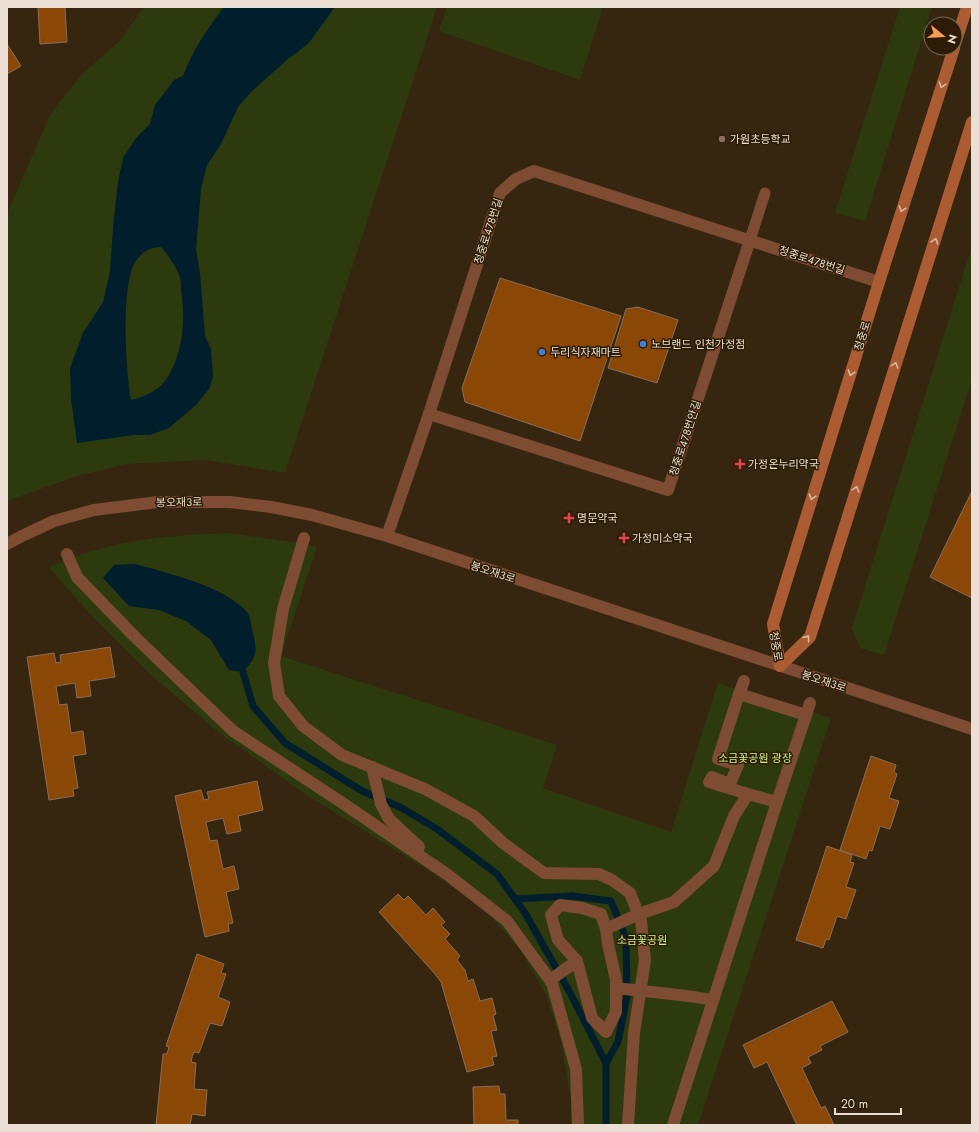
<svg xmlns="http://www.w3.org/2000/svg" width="979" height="1132" font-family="Jost,'Noto Sans KR',sans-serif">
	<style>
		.green { fill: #2c3a0d }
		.water { fill: #011e2d; fill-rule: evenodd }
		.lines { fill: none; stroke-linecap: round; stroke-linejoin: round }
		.stream { stroke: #011e2d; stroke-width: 7 }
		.building { fill: #8b4705; stroke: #886e5c }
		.lane { stroke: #7e4c32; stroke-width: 11 }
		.street { stroke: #7e4c32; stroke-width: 12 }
		.secondary { stroke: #ac5c32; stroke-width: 12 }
		.oneway { stroke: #d7b8a2 }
		.education-dot { fill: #8d6e63; stroke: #2c1c06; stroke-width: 1.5 }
		.shop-dot { fill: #3f7fe0; stroke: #2c1c06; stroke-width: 1.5 }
		.health-dot { fill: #e0444e; stroke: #2c1c06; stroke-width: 1.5 }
		.labels { text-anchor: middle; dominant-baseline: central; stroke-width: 3; stroke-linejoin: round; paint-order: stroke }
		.poi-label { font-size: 11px; fill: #eadfd2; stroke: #2c1c06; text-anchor: start }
		.street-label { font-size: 11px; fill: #eadfd2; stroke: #2c1c06 }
		.park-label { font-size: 11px; fill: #cdf486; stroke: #2c1c06 }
	</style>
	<rect width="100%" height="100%" fill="#362610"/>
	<!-- green -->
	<g class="green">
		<polygon points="144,7 437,7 285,473 206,460 127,464 80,475 7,501 7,214 51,113 83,73 120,41"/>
		<polygon points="447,7 603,7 580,80 439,31"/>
		<polygon points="900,7 932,7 865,221 835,213"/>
		<polygon points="972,246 972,379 884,655 860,648 852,628"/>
		<path d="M228,533L299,543L317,547L281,656L557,745L543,788L671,832L718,683L831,718L698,1125H571V1100L561,1042L547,997L522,952L488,913L436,875L308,796L218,732L150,674L89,613L49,567C61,562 74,557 86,553C132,538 181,535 228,533Z"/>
	</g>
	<!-- water -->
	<g class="water">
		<path d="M224,7H335L308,44L288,59L251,92L238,107L221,144L207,165L201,189L196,250L200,273L205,336L211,349L213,377L209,389L196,405L169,428L150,435H134L77,443L71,399L70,368L83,333L103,302L110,272L113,228L118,182L123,158L136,138L150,124L155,105L174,80L183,76C193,50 207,29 224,7ZM161,247C168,255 175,265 179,275C181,280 181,285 181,290C186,320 183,356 165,381C157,392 143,397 131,400C126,372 120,284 136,261C144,250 149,248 161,247Z"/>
		<path d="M135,564C170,574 222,585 247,612C251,617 251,627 253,633C258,653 256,657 243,672L229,670L211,640L186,621L159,610L129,606L103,578L114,565Z"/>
	</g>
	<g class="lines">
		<!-- stream -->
		<g class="stream">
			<polyline points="243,672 253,706 285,743 362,791 400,807 437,829 497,874 525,913 568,989 606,1063 606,1125"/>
			<polyline points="515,899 572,896 611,901 626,938 627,996 618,1042 606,1063"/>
		</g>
	</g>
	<!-- building -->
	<g class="building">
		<polygon points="38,7 65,7 67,42 40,44"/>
		<polygon points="7,44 21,66 7,74"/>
		<polygon points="500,278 621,316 580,441 465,402 462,388"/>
		<polygon points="638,307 678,320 657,383 608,368 626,309"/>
		<polygon points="972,491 972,598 930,577"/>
		<polygon points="110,647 115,677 89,681 91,696 77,698 75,683 56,686 59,705 67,704 71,733 83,731 86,754 73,756 78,788 73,789 74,796 49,800 27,657 54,653 56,663 61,662 60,655"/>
		<polygon points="871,756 896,765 894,772 897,774 889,798 899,801 890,829 880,826 872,851 869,850 866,859 840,850"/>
		<polygon points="257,781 263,810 238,816 241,831 227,834 223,818 206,822 210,841 217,840 223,869 234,866 239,889 226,892 233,923 228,924 229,931 205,937 175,796 201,790 204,800 209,799 207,792"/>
		<polygon points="827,846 852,855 850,862 854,863 846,887 856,890 846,919 837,916 829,940 826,939 823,948 796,940"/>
		<polygon points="398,894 404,900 408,896 426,915 433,908 445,922 441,925 450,934 445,939 460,956 457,960 465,970 468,981 473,979 480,1001 492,998 496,1014 493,1016 497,1030 491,1031 497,1056 492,1057 494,1065 467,1072 441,982 435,974 379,912"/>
		<polygon points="197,954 224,964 221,973 226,974 218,997 230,1002 222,1026 210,1023 199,1053 194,1052 192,1057 191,1062 196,1063 194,1089 207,1090 205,1116 192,1114 190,1125 156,1125 163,1054 167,1054 169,1047 166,1046"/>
		<polygon points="832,1001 848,1032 820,1046 822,1050 808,1057 811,1063 802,1068 821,1108 825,1106 834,1125 797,1125 767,1062 754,1068 743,1045"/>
		<polygon points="499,1086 500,1094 505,1094 506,1120 518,1120 518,1125 474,1125 473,1087"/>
	</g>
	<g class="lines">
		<!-- lane -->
		<polyline class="lane" points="750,240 765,193"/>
		<!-- street -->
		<g class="street">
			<polyline points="429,414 668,490 750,240"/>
			<polyline points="387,536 429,414 500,193 516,179 534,171 879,282"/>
			<polyline points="304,538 283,609 274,663 279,696 303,726 342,755 425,789 474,816 503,843 544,873 599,874 612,880 630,893 641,921 645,960 634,1033 628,1125"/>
			<polyline points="7,544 22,536 54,521 94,510 158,502 230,502 271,507 312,515 387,536 972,729"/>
			<polyline points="67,554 77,577 135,637 233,731 341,802 448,875 507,921 552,983 576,1069 578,1125"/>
			<polyline points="739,694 744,681"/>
			<polyline points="806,715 810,703"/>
			<polyline points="372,767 381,804 389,819 419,847"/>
			<polygon points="560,905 582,908 601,914 606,929 608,944 616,980 616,1012 606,1032 592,1018 577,961 558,940 551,915"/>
			<polyline points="606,929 639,914 674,902 714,866 734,816 748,794 777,802 806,715 739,694 718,759 738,765 730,784 712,777 709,782 748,794"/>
			<polyline points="550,980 577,961"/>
			<path d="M616,988C648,992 681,994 713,1000"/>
			<polyline points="673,1125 777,802"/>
		</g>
		<!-- secondary -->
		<g class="secondary">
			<polyline points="955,44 967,7"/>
			<polyline points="780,666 773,624 879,282 954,48"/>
			<polyline points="780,666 810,637 972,122"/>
		</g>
	</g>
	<!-- one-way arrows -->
	<defs><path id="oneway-chevron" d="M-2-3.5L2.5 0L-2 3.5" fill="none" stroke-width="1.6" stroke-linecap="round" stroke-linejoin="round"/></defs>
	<g class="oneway">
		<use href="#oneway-chevron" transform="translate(942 85) rotate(108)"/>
		<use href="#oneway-chevron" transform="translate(902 209) rotate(108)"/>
		<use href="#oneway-chevron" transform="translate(935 241) rotate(-72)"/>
		<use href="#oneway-chevron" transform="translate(895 365) rotate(-73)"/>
		<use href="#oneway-chevron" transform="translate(851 373) rotate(107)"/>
		<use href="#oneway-chevron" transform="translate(856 489) rotate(-73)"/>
		<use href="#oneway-chevron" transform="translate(812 497) rotate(107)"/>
		<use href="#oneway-chevron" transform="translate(807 638) rotate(-52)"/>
	</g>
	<!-- markers -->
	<circle class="education-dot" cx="722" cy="139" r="4"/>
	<g class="shop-dot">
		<circle cx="643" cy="344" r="4"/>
		<circle cx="542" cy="352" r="4"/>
	</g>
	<g class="health-dot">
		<path d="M738 458h4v4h4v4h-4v4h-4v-4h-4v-4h4z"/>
		<path d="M567 512h4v4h4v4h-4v4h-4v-4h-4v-4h4z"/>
		<path d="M622 532h4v4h4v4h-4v4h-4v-4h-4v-4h4z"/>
	</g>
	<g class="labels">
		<!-- poi labels -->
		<g class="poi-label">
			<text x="730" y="139">가원초등학교</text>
			<text x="651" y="344">노브랜드 인천가정점</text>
			<text x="550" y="352">두리식자재마트</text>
			<text x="748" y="464">가정온누리약국</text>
			<text x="577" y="518">명문약국</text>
			<text x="632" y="538">가정미소약국</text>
		</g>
		<!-- street labels -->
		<g class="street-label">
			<text transform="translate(488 231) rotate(-72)">청중로478번길</text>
			<text transform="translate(812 260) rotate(18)">청중로478번길</text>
			<text transform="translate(862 336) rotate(-73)">청중로</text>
			<text transform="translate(685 438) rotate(-72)">청중로478번안길</text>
			<text transform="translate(179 502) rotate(-1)">봉오재3로</text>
			<text transform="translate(493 572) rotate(18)">봉오재3로</text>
			<text transform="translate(776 646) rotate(80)">청중로</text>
			<text transform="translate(824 681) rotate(18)">봉오재3로</text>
		</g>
		<!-- park labels -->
		<g class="park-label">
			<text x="755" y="758">소금꽃공원 광장</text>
			<text x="642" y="940">소금꽃공원</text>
		</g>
	</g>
	<!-- border -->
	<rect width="979" height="1132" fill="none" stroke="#eadfd2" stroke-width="16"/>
	<!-- north arrow -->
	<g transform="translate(943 36) rotate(108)"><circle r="19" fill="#2c1c06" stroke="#786a58"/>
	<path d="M0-3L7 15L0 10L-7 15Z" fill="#fd9c56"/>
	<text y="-6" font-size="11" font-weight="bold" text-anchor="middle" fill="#eadfd2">N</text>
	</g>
	<!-- scale -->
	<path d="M835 1108v6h66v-6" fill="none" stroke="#eadfd2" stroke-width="2"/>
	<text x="841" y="1108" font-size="12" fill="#eadfd2" stroke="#2c1c06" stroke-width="3" paint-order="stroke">20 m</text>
</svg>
